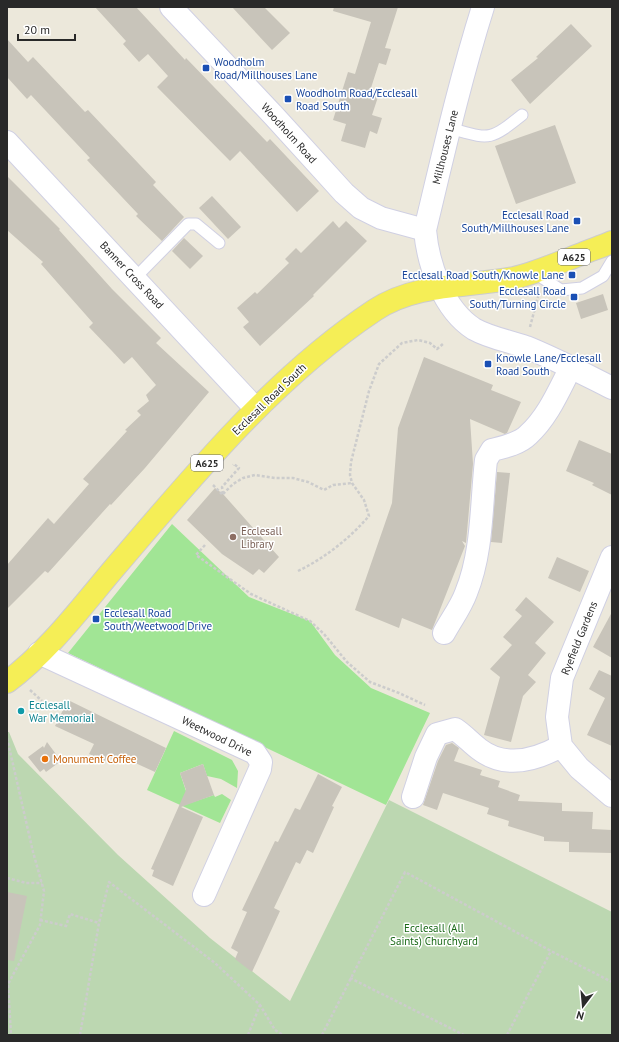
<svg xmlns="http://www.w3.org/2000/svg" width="619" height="1042" font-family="'PT Sans',sans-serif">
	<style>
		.green { fill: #a1e595 }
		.cemetery { fill: #bcd7b1 }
		.building { fill: #c8c4ba }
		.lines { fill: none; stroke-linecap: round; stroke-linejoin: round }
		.service-casing { stroke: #d0d0e3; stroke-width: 13 }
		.minor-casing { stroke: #d0d0e3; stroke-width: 24 }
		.tertiary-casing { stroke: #d0d0e3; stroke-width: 24 }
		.primary-casing { stroke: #ccc; stroke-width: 24 }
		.path { stroke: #ccc; stroke-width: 2.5; stroke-dasharray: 3 2; stroke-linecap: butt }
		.service { stroke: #fff; stroke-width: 11 }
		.minor { stroke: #fff; stroke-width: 22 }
		.tertiary { stroke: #fff; stroke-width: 22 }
		.primary { stroke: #f5ee56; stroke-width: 22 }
		.transit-dot { fill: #1a4fb4; stroke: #fff; stroke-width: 1.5 }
		.education-dot { fill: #8d6e63; stroke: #fff; stroke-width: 1.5 }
		.culture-dot { fill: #0f9aa8; stroke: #fff; stroke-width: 1.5 }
		.food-dot { fill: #e8710a; stroke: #fff; stroke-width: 1.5 }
		.labels { text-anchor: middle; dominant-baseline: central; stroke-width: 3; stroke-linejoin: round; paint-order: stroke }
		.shield { fill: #fff; stroke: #696969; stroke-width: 1 }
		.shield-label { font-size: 10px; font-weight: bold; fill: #292929 }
		.transit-label { font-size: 11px; fill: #164399; stroke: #fff; text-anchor: start }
		.street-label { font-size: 11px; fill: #292929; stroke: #fff }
		.education-label { font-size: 11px; fill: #785e54; stroke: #fff; text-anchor: start }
		.culture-label { font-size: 11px; fill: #0d838f; stroke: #fff; text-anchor: start }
		.food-label { font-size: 11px; fill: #c56008; stroke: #fff; text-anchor: start }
		.park-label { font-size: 11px; fill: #196917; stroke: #fff }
	</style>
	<rect width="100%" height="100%" fill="#ece8db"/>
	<!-- green -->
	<g class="green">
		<polygon points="172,524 249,597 310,621 335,655 371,688 430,713 386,805 68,653"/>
		<polygon points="174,731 232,760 238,771 237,788 221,779 207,776 203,764 180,773 190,803 214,795 215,797 222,794 231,800 220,823 147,790"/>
	</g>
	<!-- cemetery -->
	<polygon class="cemetery" points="7,732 9,732 18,754 118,855 210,938 290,1001 389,800 612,912 612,1035 7,1035"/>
	<!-- building -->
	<g class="building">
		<polygon points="95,7 136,7 185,60 186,58 267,142 270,139 319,191 297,212 240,151 230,161 157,87 168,76 148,54 139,62 123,44 126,41"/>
		<polygon points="232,7 264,7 290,33 272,50"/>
		<polygon points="334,7 398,7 385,48 391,49 386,65 379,63 370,91 379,94 372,115 382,118 377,134 370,131 365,148 341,141 346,124 333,120 348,72 355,74 371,22 333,11"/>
		<polygon points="571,24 592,46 530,104 511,80 538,58 536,57"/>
		<polygon points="7,39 28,62 33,57 85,112 88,110 156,182 153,185 184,217 162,241 136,216 138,214 87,160 90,158 31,95 27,99 7,77"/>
		<polygon points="555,125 576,183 516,204 495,146"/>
		<polygon points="7,176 60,229 59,230 112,289 161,338 156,343 209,392 145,468 111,505 110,504 48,573 45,571 7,609 7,565 48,518 54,524 89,484 83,479 127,431 125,430 141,415 137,411 149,401 146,395 156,385 132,357 124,364 112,351 89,327 93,323 41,264 43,262 7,230"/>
		<polygon points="212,196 241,227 228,239 199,208"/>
		<polygon points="333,221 339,228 346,221 367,241 313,295 314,296 260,346 243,327 249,322 237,308 255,292 257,294 289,263 285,259 296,248 301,253"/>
		<polygon points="184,238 203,256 190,269 172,251"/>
		<polygon points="603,294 608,310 581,319 576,303"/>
		<polygon points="424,357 493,385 491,390 521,402 507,433 505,434 470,419 473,464 466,543 462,541 465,546 432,630 402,618 399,628 355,610 392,503 398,428"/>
		<polygon points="579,440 612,454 612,495 592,485 594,483 566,471"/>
		<polygon points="497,472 510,473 502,543 491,542"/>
		<polygon points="215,488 223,494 279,557 264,573 259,569 253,575 222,554 187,520"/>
		<polygon points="557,557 589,571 580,592 548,578"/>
		<polygon points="526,597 554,622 535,643 546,653 528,675 536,682 523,696 511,742 484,735 500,677 490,669 512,645 503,637 522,616 515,610"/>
		<polygon points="612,612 612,658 593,647"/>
		<polygon points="599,670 612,676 612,746 587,735 605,698 589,689"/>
		<polygon points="68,700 166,748 155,772 120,756 117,761 107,756 105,761 89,754 94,744 55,726"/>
		<polygon points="47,742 61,761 46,772 44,769 40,772 28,757 43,746 44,748"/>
		<polygon points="452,743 459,748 454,761 482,770 480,775 500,781 498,787 520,795 518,801 562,803 562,811 593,812 592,829 612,830 612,853 569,852 569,842 544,841 544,837 508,826 509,821 487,814 489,808 443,793 437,810 423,805 438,761 446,745"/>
		<polygon points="203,764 214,795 181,807 203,817 173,886 152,876 154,870 151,869 186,790 180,773"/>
		<polygon points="318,774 342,787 332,806 334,807 313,853 307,850 300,864 296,862 274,908 280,911 252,972 235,959 238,952 231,948 247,912 242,910 275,841 278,842 295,808 300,810"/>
		<polygon points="7,892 27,896 14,961 7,960"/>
	</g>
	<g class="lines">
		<defs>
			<g id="service">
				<path d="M449,128C490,139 488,142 522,115"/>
				<polyline points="536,272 544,279 561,290 582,288 603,276 612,261"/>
				<polyline points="135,278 188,224 196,224 219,243"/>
			</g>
			<g id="minor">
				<polyline points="171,7 274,116 344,193 361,208 381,218 425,230"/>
				<polyline points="7,142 256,409"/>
				<polyline points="612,557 562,678 557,717 561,746 579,768 612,796"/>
				<path d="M444,633C451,620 461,607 466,593C483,551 481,505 486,460L492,450C504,447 519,444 528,435C548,417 559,390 571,367"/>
				<polyline points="39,653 255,753 261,762 260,769 204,895"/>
				<path d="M413,797L426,757L437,734L455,729C464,735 471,743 479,749C505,769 536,760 561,746"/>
			</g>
			<path id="tertiary" d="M483,7C460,80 443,155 425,230C428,264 443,309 474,329C490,338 509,341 526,347C556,359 584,374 612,388"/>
			<path id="primary" d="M7,682C49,651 82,606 116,566C194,475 274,377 375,310C416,283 467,287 514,278C536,273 558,263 579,255C590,250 601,247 612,242"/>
		</defs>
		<!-- service casing -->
		<use href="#service" class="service-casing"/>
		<!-- minor casing -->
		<use href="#minor" class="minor-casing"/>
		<!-- tertiary casing -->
		<use href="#tertiary" class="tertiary-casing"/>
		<!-- primary casing -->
		<use href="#primary" class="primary-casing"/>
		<!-- path -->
		<g class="path">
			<polyline points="530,327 539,293"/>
			<polyline points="213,485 222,494"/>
			<polyline points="223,494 233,484 243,478 255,475 275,478 293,478 308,482 324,490 333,485 352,483"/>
			<polyline points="223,494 222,487 239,468 234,464 233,465"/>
			<polyline points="205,545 196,555 251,594 310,621 324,634 347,662 370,682 399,693 425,705"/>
			<path d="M298,571C325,558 350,538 369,516L364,500L352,483L350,475L351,462L369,391L379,364L402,343L418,340L430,343L437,349L444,343"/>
			<polyline points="30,690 42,701"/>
			<polyline points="7,738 33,852 44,891 40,925 8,984 11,1035"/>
			<polyline points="7,878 26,883 42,883"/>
			<polyline points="40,920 66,926 70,914 99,923"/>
			<polyline points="350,978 464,1035"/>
			<polyline points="80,1035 99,923 109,882 215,963 260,1005 275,1030 283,1035"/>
			<polyline points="248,1035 260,1005"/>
			<polyline points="322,1035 405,872 551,951 612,982"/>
			<polyline points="507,1035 551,951"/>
		</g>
		<!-- service -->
		<use href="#service" class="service"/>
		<!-- minor -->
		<use href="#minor" class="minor"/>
		<!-- tertiary -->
		<use href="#tertiary" class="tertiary"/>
		<!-- primary -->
		<use href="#primary" class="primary"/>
	</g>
	<!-- markers -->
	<g class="transit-dot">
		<rect x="202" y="64" width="8" height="8" rx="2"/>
		<rect x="284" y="95" width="8" height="8" rx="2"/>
		<rect x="573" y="217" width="8" height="8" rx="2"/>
		<rect x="568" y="271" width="8" height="8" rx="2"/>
		<rect x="570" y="293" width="8" height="8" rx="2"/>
		<rect x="484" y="360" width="8" height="8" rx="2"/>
		<rect x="92" y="615" width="8" height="8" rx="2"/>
	</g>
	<circle class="education-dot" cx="233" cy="537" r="4"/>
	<circle class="culture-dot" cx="21" cy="711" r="4"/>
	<circle class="food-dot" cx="45" cy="759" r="4"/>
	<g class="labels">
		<!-- shield labels -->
		<g class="shield">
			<rect x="558" y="249" width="32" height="16" rx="3"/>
			<rect x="191" y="455" width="32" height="16" rx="3"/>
		</g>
		<g class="shield-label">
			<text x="574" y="257">A625</text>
			<text x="207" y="463">A625</text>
		</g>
		<!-- transit labels -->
		<g class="transit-label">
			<text x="214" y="62">Woodholm<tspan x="214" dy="13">Road/Millhouses Lane</tspan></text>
			<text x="296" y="93">Woodholm Road/Ecclesall<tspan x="296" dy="13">Road South</tspan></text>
			<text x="569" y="215" text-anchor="end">Ecclesall Road<tspan x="569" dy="13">South/Millhouses Lane</tspan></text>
			<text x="564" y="275" text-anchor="end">Ecclesall Road South/Knowle Lane</text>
			<text x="566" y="291" text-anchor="end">Ecclesall Road<tspan x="566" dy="13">South/Turning Circle</tspan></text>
			<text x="496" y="358">Knowle Lane/Ecclesall<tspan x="496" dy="13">Road South</tspan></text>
			<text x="104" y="613">Ecclesall Road<tspan x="104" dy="13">South/Weetwood Drive</tspan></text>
		</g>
		<!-- street labels -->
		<g class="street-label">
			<text transform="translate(289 133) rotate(48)">Woodholm Road</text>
			<text transform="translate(445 147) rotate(-76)">Millhouses Lane</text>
			<text transform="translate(132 275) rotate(47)">Banner Cross Road</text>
			<text transform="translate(269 399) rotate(-44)">Ecclesall Road South</text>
			<text transform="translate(579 638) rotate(-68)">Ryefield Gardens</text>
			<text transform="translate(217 736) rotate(26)">Weetwood Drive</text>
		</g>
		<!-- education labels -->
		<g class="education-label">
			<text x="241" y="531">Ecclesall<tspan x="241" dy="13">Library</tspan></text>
		</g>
		<!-- culture labels -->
		<g class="culture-label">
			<text x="29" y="705">Ecclesall<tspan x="29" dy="13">War Memorial</tspan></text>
		</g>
		<!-- food labels -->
		<g class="food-label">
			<text x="53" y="759">Monument Coffee</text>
		</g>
		<!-- park labels -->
		<g class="park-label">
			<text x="434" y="928">Ecclesall (All<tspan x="434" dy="13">Saints) Churchyard</tspan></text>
		</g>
	</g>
	<!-- border -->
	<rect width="619" height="1042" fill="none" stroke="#292929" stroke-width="16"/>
	<!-- north arrow -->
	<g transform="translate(583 1006) rotate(196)" stroke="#ffffff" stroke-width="3" paint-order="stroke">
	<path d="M0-3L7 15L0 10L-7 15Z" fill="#292929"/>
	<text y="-6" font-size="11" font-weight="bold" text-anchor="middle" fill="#292929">N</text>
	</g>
	<!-- scale -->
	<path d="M18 34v6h57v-6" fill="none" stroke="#292929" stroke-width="2"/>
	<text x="24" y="34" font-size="12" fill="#292929" stroke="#ffffff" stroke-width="3" paint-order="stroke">20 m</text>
</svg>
